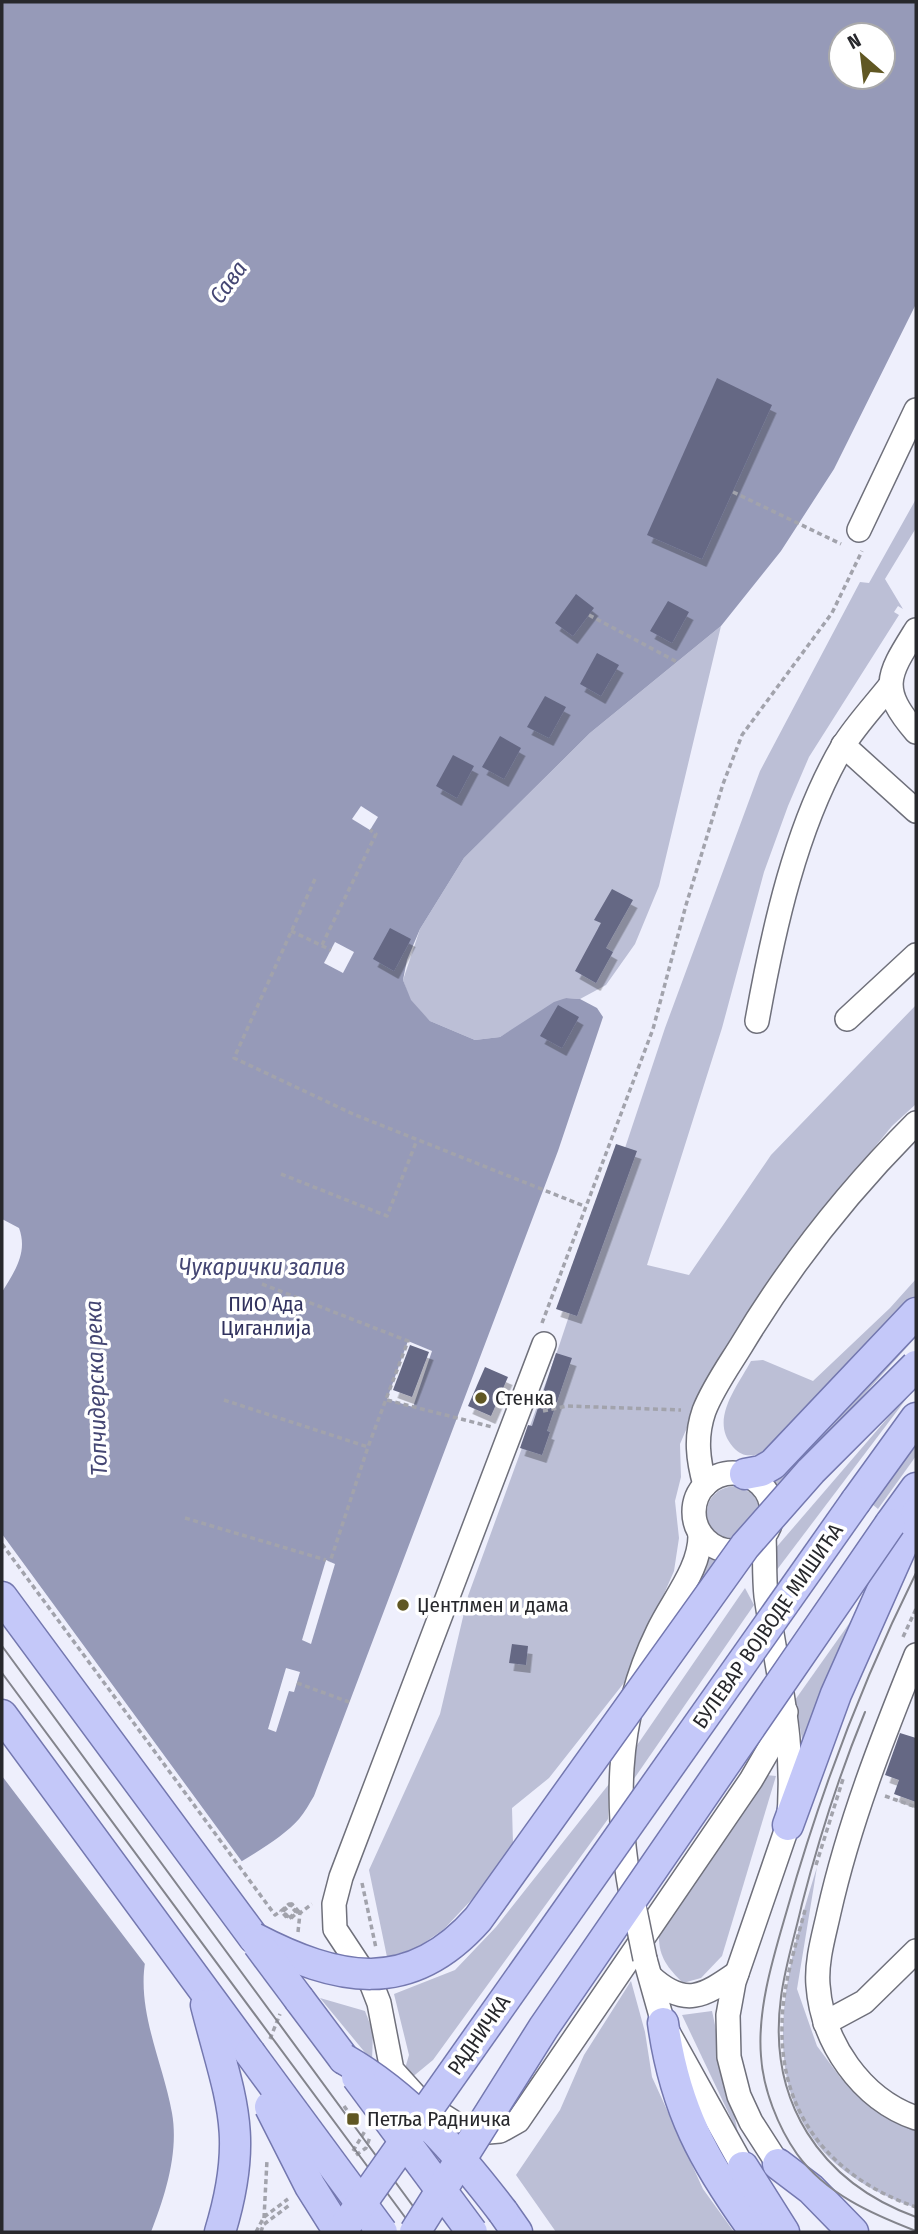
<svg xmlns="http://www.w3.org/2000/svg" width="918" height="2234" font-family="'Fira Sans Condensed',sans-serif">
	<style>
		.green { fill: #bcbfd6 }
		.water { fill: #969ab8; fill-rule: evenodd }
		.pier { fill: #eeeffc }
		.building { fill: #656884; filter: url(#shadow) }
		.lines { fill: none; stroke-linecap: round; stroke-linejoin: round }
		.minor-casing { stroke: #6f707b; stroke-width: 26 }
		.major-casing { stroke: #7478af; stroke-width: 33 }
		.path { stroke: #a2a3ac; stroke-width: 3.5; stroke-dasharray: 5 3.5; stroke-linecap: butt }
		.minor { stroke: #fff; stroke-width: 23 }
		.major { stroke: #c4c8f9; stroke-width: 30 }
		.tram { stroke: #83848c; stroke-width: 2 }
		.minor-bridge-casing { stroke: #6f707b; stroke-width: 26; stroke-linecap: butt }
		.major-bridge-casing { stroke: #7478af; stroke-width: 33; stroke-linecap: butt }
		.path-bridge { stroke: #a2a3ac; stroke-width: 3.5; stroke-dasharray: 5 3.5; stroke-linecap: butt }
		.minor-bridge { stroke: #fff; stroke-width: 23 }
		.major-bridge { stroke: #c4c8f9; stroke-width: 30 }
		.poi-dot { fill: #605723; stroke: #fff; stroke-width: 2.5 }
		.labels { text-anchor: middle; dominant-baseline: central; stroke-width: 7; stroke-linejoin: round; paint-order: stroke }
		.park-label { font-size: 21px; fill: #31325e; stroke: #fff }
		.poi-label { font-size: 21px; fill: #27282c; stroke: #fff; text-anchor: start }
		.street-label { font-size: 21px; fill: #27282c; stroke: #fff }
		.water-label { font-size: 23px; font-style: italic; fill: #444673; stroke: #fff }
	</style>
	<defs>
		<filter id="shadow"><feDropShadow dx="4.5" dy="8" stdDeviation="0" flood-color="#0004"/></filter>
	</defs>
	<rect width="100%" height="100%" fill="#eeeffc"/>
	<!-- green -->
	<g class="green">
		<polygon points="916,499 916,528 885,579 903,609 898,606 894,612 899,615 809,757 788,806 764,872 722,1028 647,1265 689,1275 771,1155 916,1005 916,1104 892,1126 794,1245 698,1402 680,1444 681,1477 675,1501 679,1538 674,1571 627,1679 549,1778 512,1808 513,1844 477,1894 444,1929 417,1948 387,1957 369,1870 440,1714 468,1596 558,1349 665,1028 760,771 860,582 869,583"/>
		<polygon points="721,626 659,886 635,944 606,985 580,999 566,998 500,1037 475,1040 430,1021 410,1000 403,980 420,929 464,858 590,733"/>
		<path d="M916,1279V1298L764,1453C751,1456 743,1458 733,1447C709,1420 737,1387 751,1361L763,1360L813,1381L890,1308Z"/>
		<polygon points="916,1335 916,1337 776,1492 765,1478"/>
		<polygon points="916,1385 916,1386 773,1575 774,1550"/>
		<polygon points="916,1440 916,1456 878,1509 872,1504"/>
		<path d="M735,1486L752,1493L761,1508L737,1541H728L712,1531C700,1509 710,1488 735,1486Z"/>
		<polygon points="708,1550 723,1559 652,1667"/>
		<polygon points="875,1587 805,1756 795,1700"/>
		<polygon points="745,1588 754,1605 629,1786 631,1754"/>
		<path d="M766,1775L776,1776L722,1956L701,1978L683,1983C667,1967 658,1956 659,1933Z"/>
		<polygon points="609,1784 608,1819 433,2060 410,2079 404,2072 409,2055 394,1994 455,1970 496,1927"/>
		<path d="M817,1867L797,1989L817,2046L840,2077L871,2105L916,2127V2208C743,2148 773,2007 817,1867Z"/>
		<polygon points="631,1981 645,2032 652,2077 703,2189 734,2232 556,2232 516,2175 560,2110 584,2055"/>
		<polygon points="320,1998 365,2011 373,2032 372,2061"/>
		<polygon points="712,2011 738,2133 682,2015"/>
	</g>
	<!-- water -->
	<path class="water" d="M2,2H916V304L834,469L781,551L721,626L590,733L464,858L420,929L407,960L403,980L411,1000L430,1021L475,1040L500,1037L554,1002L566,998L580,999L597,1008L603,1017L558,1151L314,1796C309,1804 305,1812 299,1819C265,1858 172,1888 152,1938C128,1996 162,2056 172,2113C179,2153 165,2196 151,2232H2V1292C15,1271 28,1252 19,1228L2,1219ZM841,35H883V77H841Z"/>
	<!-- pier -->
	<g class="pier">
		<polygon points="361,806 378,817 370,830 352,819"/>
		<polygon points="335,942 354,952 343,973 324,963"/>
		<polygon points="408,1341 432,1351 413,1407 387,1399"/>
		<polygon points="2,1534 243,1863 172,1915 156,1938 148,1968 2,1776"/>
		<polygon points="326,1560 335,1564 311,1644 302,1640"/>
		<polygon points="286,1668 300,1672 294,1692 289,1691 276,1732 268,1729"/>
	</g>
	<!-- building -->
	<g class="building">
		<polygon points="717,378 772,405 702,559 647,535"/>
		<polygon points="576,594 594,608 573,636 555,623"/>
		<polygon points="668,601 689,612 672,643 650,631"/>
		<polygon points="597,653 619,665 601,696 580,684"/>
		<polygon points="545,696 566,707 549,738 527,727"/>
		<polygon points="500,736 521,748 504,779 482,767"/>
		<polygon points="453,755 474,766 457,798 436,786"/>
		<polygon points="612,889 633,900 606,948 613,952 596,983 575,971 601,923 594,920"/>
		<polygon points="390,928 411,939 394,971 373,959"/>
		<polygon points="558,1005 579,1017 562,1048 540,1036"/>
		<polygon points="616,1144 637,1151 577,1316 556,1309"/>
		<polygon points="410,1345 429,1352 412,1397 393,1390"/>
		<polygon points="556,1353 572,1358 547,1431 550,1432 542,1455 520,1448 528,1425 532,1426"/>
		<polygon points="485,1367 508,1377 491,1416 468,1406"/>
		<polygon points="512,1644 528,1646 526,1665 509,1663"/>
		<polygon points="900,1733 916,1738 916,1802 894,1794 899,1780 885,1775"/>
	</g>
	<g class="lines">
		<defs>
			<g id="minor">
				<polyline points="859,530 916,410"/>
				<path d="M916,630C888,675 878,688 916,732"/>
				<polyline points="843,745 916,811"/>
				<polyline points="847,1019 916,955"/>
				<path d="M757,1021C773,931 796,825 843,746C856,725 874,706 889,687"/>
				<polyline points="544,1344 341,1877 334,1904 335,1929 372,1985 379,2003 392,2070 420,2101 464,2129 476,2133 500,2131 518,2121 751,1780 776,1737 786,1712"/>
				<circle cx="733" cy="1512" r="39"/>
				<path d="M705,1485C698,1460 695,1437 704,1411C713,1388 728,1367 741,1346C789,1266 850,1189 916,1123"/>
				<path d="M764,1537C765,1556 764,1577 766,1596C777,1673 797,1746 788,1825L734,1982L728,2015L729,2057L739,2096L751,2122L778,2164"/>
				<path d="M916,1655C882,1739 849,1823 829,1912C824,1935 816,1961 818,1985C822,2042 861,2099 916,2118"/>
				<path d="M634,1909C614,1813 614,1721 658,1631C672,1601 701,1568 700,1534"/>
				<polyline points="645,1959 663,2023 743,2167"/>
				<path d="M651,1977C685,2008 704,1996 737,1973"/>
				<polyline points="825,2023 864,2002 916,1951"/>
			</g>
			<g id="major">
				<polyline points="745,1474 761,1471 773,1464 916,1313"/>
				<polyline points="856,1501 916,1418"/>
				<polyline points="890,1524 916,1488"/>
				<polyline points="2,1597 254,1938"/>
				<polyline points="2,1715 250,2053"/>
				<polyline points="788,1825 836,1694 916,1514"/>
				<polyline points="299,1999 344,2059"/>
				<path d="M206,2005C230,2099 250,2134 220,2232"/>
				<path d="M663,2023C675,2109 704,2162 755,2232"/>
				<polyline points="778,2164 811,2189 853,2232"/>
				<polyline points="743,2167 784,2232"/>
				<polyline points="503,2212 517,2232"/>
			</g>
		</defs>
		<!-- minor casing -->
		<use href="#minor" class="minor-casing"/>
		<!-- major casing -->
		<use href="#major" class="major-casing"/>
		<!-- path -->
		<g class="path">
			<polyline points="733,492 841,544"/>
			<polyline points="589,615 677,662"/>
			<polyline points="315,879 234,1058 353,1114 584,1206"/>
			<polyline points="291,931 331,950"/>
			<polyline points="322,945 376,834 370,830"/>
			<polyline points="281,1174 387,1216 417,1140"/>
			<polyline points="262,1284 408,1341 368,1447 330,1562"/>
			<polyline points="542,1323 653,1029 686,905 723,784 742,735 832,613 862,551"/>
			<polyline points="224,1400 368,1447"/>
			<polyline points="387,1400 492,1427"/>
			<polyline points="543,1411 567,1406 681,1410"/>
			<polyline points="185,1518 326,1560"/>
			<polyline points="2,1544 275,1915 281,1911"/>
			<polyline points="903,1637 916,1609"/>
			<polyline points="297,1683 349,1702"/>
			<polyline points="885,1796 916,1807"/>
			<polyline points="816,1865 843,1779"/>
			<polyline points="362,1883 376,1948"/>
			<path d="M805,1910C795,1948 782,1987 782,2026C780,2117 834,2179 916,2207"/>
			<polyline points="283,1911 292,1904 300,1913"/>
			<polyline points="298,1932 300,1913 312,1904"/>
			<polyline points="270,2039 280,2014"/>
			<polyline points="344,2106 353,2119"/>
			<polyline points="353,2151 365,2131"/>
			<polyline points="356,2155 366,2148 370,2137"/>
			<polyline points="264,2218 267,2160"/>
			<polyline points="256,2232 264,2217 288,2199"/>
			<polyline points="261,2232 263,2225 291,2204"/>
		</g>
		<!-- minor -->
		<use href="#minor" class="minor"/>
		<!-- major -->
		<use href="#major" class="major"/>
		<!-- tram -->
		<g class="tram">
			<path d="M916,1573C862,1682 820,1793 787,1910C774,1955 757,2008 761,2056C763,2089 778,2127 797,2154C826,2194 872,2214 916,2231"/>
			<polyline points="2,1646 432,2232"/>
			<polyline points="2,1673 416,2232"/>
			<path d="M865,1712C839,1775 819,1838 802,1904C795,1935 785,1966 781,1997C767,2101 820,2182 916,2217"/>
		</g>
		<defs>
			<polyline id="minor-bridge" points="635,1910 645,1959"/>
			<g id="major-bridge">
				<path d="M254,1938C337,1981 409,1997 478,1919L745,1546L811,1471L916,1366"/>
				<polyline points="258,1944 299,1999"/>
				<polyline points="250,2053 382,2232"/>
				<path d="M344,2059C409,2096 458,2153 503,2212"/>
				<polyline points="357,2077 472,2232"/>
				<polyline points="270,2107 310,2186 339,2232"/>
				<polyline points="341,2232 856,1501"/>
				<polyline points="415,2232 544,2027 890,1524"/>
			</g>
		</defs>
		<!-- minor-bridge casing -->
		<use href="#minor-bridge" class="minor-bridge-casing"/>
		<!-- major-bridge casing -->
		<use href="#major-bridge" class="major-bridge-casing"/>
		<!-- path-bridge -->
		<polyline class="path-bridge" points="281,1911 289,1904 296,1912 288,1919 281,1911 289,1904 296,1912 289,1919 282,1911 290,1904 297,1912 289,1919 282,1911 290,1904 298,1912 290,1919 283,1911 291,1904 298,1912 290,1919 283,1911"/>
		<!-- minor-bridge -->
		<use href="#minor-bridge" class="minor-bridge"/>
		<!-- major-bridge -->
		<use href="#major-bridge" class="major-bridge"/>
	</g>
	<!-- markers -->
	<g class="poi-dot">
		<circle cx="481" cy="1398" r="7"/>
		<circle cx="403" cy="1605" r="7"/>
		<rect x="346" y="2112" width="14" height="14" rx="3.5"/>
	</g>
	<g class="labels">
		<!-- park labels -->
		<g class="park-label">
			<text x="266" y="1304">ПИО Ада<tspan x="266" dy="24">Циганлија</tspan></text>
		</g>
		<!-- poi labels -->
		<g class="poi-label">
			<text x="495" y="1398">Стенка</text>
			<text x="417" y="1605">Џентлмен и дама</text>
			<text x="367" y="2119">Петља Радничка</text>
		</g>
		<!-- street labels -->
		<g class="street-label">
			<text transform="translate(768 1626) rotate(-55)">БУЛЕВАР ВОЈВОДЕ МИШИЋА</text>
			<text transform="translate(479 2035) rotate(-55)">РАДНИЧКА</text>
		</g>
		<!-- water labels -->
		<g class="water-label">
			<text transform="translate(228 282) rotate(-54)">Сава</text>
			<text x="262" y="1267">Чукарички залив</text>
			<text transform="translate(96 1388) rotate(-92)">Топчидерска река</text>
		</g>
	</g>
	<!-- border -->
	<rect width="918" height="2234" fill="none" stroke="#27282c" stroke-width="7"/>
	<!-- north arrow -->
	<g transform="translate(862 56) rotate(332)"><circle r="33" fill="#ffffff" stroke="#a9a9ab" stroke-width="2"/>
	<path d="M0-5L12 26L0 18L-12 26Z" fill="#605723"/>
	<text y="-10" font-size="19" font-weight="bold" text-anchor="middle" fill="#27282c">N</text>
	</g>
</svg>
